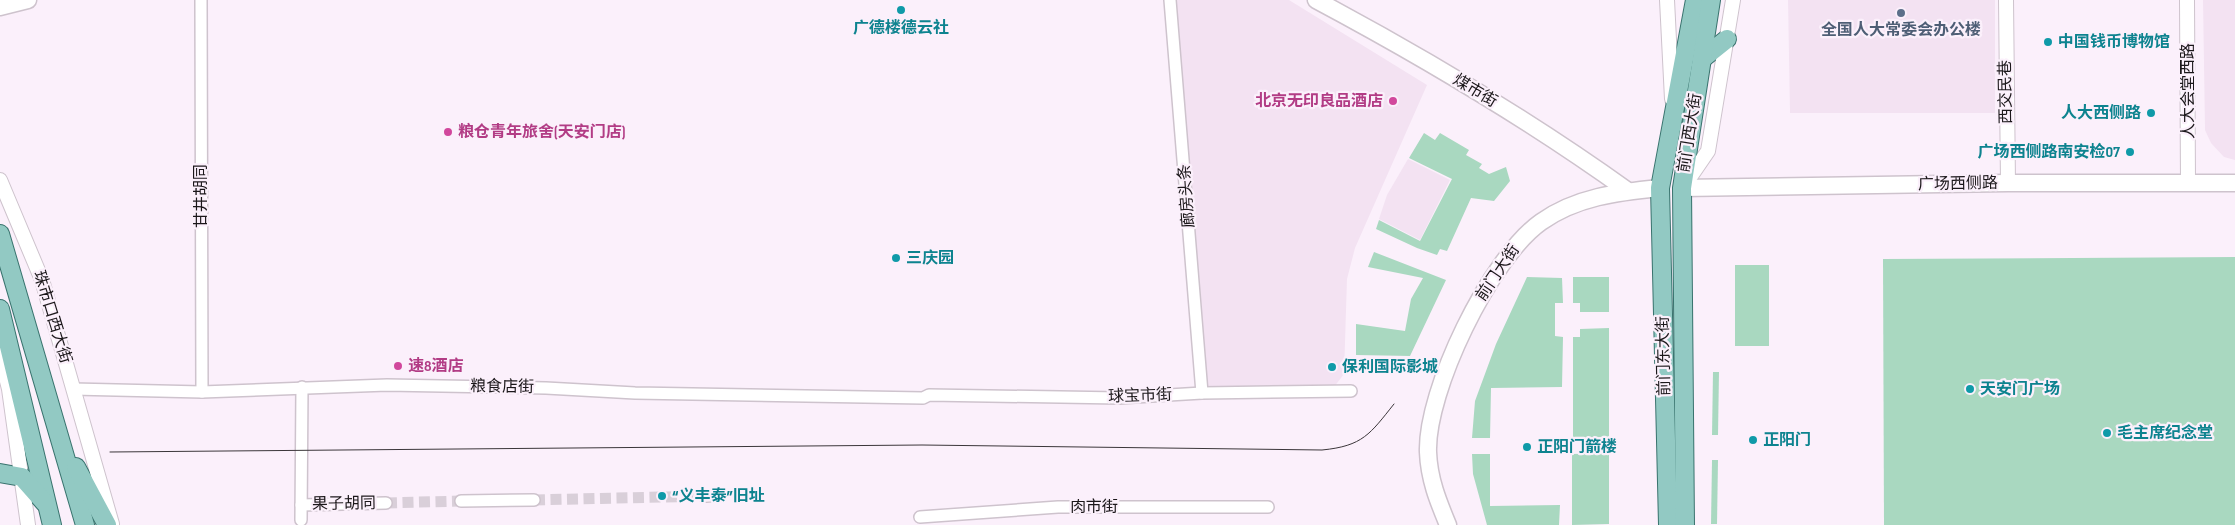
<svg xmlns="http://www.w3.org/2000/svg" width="2235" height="525" font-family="'Sofia Sans Condensed','Noto Sans SC',sans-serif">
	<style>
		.built { fill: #f3e2f2 }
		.green { fill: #a9d8c0 }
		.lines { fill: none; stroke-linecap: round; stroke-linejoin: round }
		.minor-tunnel { stroke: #d9cfd9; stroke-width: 11; stroke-dasharray: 11 5.5; stroke-linecap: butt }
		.minor-casing { stroke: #cec3cd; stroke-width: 14 }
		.tertiary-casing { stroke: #cec3cd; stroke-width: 16 }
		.secondary-casing { stroke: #cec3cd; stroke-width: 19 }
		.primary-casing { stroke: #39736e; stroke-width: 20 }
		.minor { stroke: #fff; stroke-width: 11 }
		.tertiary { stroke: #fff; stroke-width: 14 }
		.secondary { stroke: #fff; stroke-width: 16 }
		.primary { stroke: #92c9c3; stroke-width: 18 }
		.tram { stroke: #3b363a; stroke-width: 1 }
		.culture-dot { fill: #0f9aa8; stroke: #fbf0fb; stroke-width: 2 }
		.service-dot { fill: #5c6f8a; stroke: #fbf0fb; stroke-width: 2 }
		.hotel-dot { fill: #d1479c; stroke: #fbf0fb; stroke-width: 2 }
		.labels { text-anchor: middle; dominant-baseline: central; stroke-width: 4.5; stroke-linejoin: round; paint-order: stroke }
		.culture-label { font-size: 16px; font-weight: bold; fill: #0d838f; stroke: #fbf0fb; text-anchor: start }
		.service-label { font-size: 16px; font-weight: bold; fill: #4e5e75; stroke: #fbf0fb }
		.street-label { font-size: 16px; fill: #1b171a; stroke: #fbf0fb }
		.hotel-label { font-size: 16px; font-weight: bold; fill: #b23c85; stroke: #fbf0fb; text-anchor: start }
	</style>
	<rect width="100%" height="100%" fill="#fbf0fb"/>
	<!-- built -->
	<g class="built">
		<polygon points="1174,0 1289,0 1427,85 1355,248 1347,279 1344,374 1334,387 1204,391"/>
		<polygon points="1788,0 1995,0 1995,113 1790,113"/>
		<polygon points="2203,0 2235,0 2235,160 2224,157 2211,143 2205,130"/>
		<polygon points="1408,159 1450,180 1420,240 1379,219 1387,195"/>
	</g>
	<!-- green -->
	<g class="green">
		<polygon points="1424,133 1435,140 1440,133 1469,150 1466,155 1482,164 1479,168 1489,174 1506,167 1510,181 1494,201 1471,198 1447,251 1440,249 1437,255 1417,248 1376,229 1379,220 1420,241 1452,179 1409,158"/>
		<polygon points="1374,252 1446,280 1410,356 1356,355 1356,324 1405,331 1411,299 1423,278 1368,267"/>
		<polygon points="2235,257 2235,525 1884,525 1883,259"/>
		<rect x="1735" y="265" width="34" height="81"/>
		<polygon points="1527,277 1562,278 1563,303 1555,303 1555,336 1563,337 1562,387 1491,388 1490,438 1472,438 1475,401 1496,344"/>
		<polygon points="1573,277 1609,277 1609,312 1580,312 1580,303 1573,303"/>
		<polygon points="1609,328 1609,437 1573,438 1573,337 1580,337 1580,329"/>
		<polygon points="1713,372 1719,372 1718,435 1712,435"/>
		<polygon points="1609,453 1609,524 1572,525 1572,454"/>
		<polygon points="1472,454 1490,454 1490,506 1560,505 1559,525 1487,525 1473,474"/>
		<polygon points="1712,460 1718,460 1717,524 1711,524"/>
	</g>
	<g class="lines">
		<!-- minor-tunnel -->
		<g class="minor-tunnel">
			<polyline points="534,500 706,496"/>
			<polyline points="386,503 461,501"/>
		</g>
		<defs>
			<g id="minor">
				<polyline points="201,0 202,392"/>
				<polyline points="1170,0 1202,393"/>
				<polyline points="73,389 202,392 387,385 546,388 635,393 923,398 929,395 1119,398 1202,393 1351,391"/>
				<polyline points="706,496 718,495"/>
				<polyline points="461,501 534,500"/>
				<polyline points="301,505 386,503"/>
				<polyline points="920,517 1058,507 1268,507"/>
				<polyline points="301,520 302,387"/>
			</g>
			<g id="tertiary">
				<polyline points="1667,0 1672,99"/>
				<polyline points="2006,0 2008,183"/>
				<polyline points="2187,0 2188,183"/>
				<polyline points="0,180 42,280 112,524"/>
				<polyline points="1684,186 1708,151 1733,0"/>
				<polyline points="0,354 9,389 28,525"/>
			</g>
			<g id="secondary">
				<path d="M1316,0C1423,57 1529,120 1628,191"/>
				<polyline points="0,7 28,0"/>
				<polyline points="1682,188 2008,183 2235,183"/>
				<path d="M1448,525C1438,501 1429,479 1428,452C1426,391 1490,258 1541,222C1576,197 1618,192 1660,188"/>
			</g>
			<g id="primary">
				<polyline points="1702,59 1727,39"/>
				<polyline points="0,234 85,525"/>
				<polyline points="0,309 52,525"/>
				<polyline points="76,467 107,525"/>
				<polyline points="0,473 22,477 45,503"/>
				<polyline points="1668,525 1660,188 1695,0"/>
				<polyline points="1685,525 1682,188 1711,0"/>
			</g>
		</defs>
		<!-- minor casing -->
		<use href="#minor" class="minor-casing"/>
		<!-- tertiary casing -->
		<use href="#tertiary" class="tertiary-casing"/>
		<!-- secondary casing -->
		<use href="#secondary" class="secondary-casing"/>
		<!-- primary casing -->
		<use href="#primary" class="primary-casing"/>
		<!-- minor -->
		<use href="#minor" class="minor"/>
		<!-- tertiary -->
		<use href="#tertiary" class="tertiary"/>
		<!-- secondary -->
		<use href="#secondary" class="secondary"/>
		<!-- primary -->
		<use href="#primary" class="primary"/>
		<!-- tram -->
		<path class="tram" d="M110,452L922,445L1322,450C1363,446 1370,434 1394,404"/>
	</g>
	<!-- markers -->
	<g class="culture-dot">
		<circle cx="901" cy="10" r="5"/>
		<circle cx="2048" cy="42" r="5"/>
		<circle cx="2151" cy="113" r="5"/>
		<circle cx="2130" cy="152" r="5"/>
		<circle cx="896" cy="258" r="5"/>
		<circle cx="1332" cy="367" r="5"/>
		<circle cx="1970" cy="389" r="5"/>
		<circle cx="2107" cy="433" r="5"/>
		<circle cx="1753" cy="440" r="5"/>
		<circle cx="1527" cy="447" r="5"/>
		<circle cx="662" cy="496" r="5"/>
	</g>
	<circle class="service-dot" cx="1901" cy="13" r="5"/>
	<g class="hotel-dot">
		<circle cx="1393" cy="101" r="5"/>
		<circle cx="448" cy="132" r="5"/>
		<circle cx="398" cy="366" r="5"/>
	</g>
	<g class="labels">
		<!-- culture labels -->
		<g class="culture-label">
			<text x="901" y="28" text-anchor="middle">广德楼德云社</text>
			<text x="2058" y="42">中国钱币博物馆</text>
			<text x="2141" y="113" text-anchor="end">人大西侧路</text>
			<text x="2120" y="152" text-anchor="end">广场西侧路南安检07</text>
			<text x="906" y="258">三庆园</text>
			<text x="1342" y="367">保利国际影城</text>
			<text x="1980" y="389">天安门广场</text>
			<text x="2117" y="433">毛主席纪念堂</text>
			<text x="1763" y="440">正阳门</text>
			<text x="1537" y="447">正阳门箭楼</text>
			<text x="672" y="496">“义丰泰”旧址</text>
		</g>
		<!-- service labels -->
		<g class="service-label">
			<text x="1901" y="30">全国人大常委会办公楼</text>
		</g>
		<!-- street labels -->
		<g class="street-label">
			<text transform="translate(1475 91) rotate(31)">煤市街</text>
			<text transform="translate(2188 91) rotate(-90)">人大会堂西路</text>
			<text transform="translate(2006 92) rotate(-91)">西交民巷</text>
			<text transform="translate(1690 133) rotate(-81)">前门西大街</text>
			<text transform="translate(1958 184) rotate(-1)">广场西侧路</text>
			<text transform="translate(201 196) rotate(-90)">甘井胡同</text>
			<text transform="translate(1187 196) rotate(-94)">廊房头条</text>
			<text transform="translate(1498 273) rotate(-56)">前门大街</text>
			<text transform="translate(52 317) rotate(73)">珠市口西大街</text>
			<text transform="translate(1664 356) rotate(-91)">前门东大街</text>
			<text transform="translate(502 387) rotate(1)">粮食店街</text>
			<text transform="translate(1140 396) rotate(-2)">球宝市街</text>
			<text transform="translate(344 504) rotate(-1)">果子胡同</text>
			<text x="1094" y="507">肉市街</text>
		</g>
		<!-- hotel labels -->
		<g class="hotel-label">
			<text x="1383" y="101" text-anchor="end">北京无印良品酒店</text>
			<text x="458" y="132">粮仓青年旅舍(天安门店)</text>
			<text x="408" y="366">速8酒店</text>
		</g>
	</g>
</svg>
